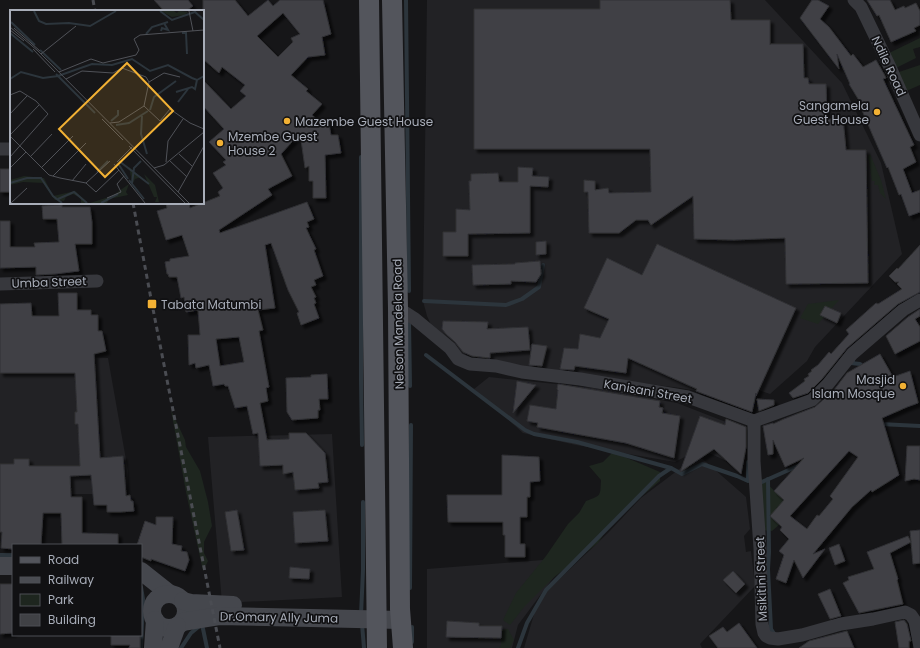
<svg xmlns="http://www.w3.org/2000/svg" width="920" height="648" font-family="Poppins,sans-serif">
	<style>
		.built { fill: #222225 }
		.green { fill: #1e261f }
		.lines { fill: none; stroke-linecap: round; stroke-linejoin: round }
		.stream { stroke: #2c353c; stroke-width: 4 }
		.building { fill: #404145; stroke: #303034; fill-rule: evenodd; filter: url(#shadow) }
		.street { stroke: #37383d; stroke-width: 13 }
		.secondary { stroke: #45474d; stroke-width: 18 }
		.primary { stroke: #53555c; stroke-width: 20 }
		.rail { stroke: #4a4c52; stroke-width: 3; stroke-dasharray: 5 4; stroke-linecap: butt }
		.poi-dot { fill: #f2b134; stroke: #111113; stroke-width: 1.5 }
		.labels { text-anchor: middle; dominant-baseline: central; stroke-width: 3.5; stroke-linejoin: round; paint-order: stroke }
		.street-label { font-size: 12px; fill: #a8adb8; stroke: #111113 }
		.poi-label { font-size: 12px; fill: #a8adb8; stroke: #111113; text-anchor: start }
		.inset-river { fill: none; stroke: #2c353c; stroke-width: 2 }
		.inset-road { fill: none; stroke: #505258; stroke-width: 1 }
		.view { fill: #f2b134; fill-opacity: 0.15; stroke: #f2b134; stroke-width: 2 }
		.inset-edge { fill: none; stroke: #a8adb8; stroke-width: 2 }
	</style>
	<defs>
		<filter id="shadow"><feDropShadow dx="3.5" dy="3.5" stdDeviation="1" flood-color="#0009"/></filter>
	</defs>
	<rect width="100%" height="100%" fill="#161618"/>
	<!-- built -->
	<g class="built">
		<polygon points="427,0 765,0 842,83 881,163 902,254 815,347 807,361 770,394 729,380 705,392 704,394 697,391 680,388 464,360 433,329 427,316 423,301"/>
		<polygon points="0,354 108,358 128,471 127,494 0,494"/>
		<polygon points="489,377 593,388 677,403 744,429 742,468 700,449 675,462 576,445 523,433 474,389"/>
		<polygon points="332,434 342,597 222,603 208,437"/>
		<polygon points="698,455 746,497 750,529 744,536 746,552 751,551 755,586 700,644 702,648 524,648 535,611 547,591 608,533 641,498"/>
		<polygon points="568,558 518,625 512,648 427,648 427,569"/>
	</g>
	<!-- green -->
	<g class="green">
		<polygon points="920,38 920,47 913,49 916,58 894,69 889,53"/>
		<polygon points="920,65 920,85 904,92 896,73"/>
		<polygon points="870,154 881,180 886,199 880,193 878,185 874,185 875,181 872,181 868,157"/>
		<polygon points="839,300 818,324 800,318 808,304"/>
		<polygon points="171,410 185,440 186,447 200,471 208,502 212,526 204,542 204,553 208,561 203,571 186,492"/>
		<path d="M613,452L660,472V481L614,519L598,543L553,578L524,607L510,625L503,620L516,593L546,556L568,524L579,513L586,501C602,495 600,496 601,480L589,466L603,462Z"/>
		<polygon points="757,474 795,511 772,531 762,530"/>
		<polygon points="508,629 514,640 510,648 499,648 501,645 501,630"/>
	</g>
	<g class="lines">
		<!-- stream -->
		<g class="stream">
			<polyline points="406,0 409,291"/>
			<polyline points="361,157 361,380 362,445"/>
			<polyline points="424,301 506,305 522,299 539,287 543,265"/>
			<polyline points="409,321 410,386"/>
			<polyline points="426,355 525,430 534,434 577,442 671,468 682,474 702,464 737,476 748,481 748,462"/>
			<polyline points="853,361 851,363 860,364 864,368"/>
			<polyline points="880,424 920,426"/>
			<polyline points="768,479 769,552 768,569 771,629 775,635"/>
			<polyline points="762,482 800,465"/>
			<polyline points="0,555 13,555"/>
			<polyline points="141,587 143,599 141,648"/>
			<polyline points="410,588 411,425"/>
			<polyline points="361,615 363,570 363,502"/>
			<polyline points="362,624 364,648"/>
			<polyline points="412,627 412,642"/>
			<polyline points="181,648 191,633 202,624 207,648"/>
			<polyline points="518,648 527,623 546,590 659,476 671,468"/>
		</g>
	</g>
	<!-- building -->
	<g class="building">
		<polygon points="154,0 188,0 193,6 186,11 164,11"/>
		<path d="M203,0H235L248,16L268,0L273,6L280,0H323L331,34L322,37L325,55L308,57L291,75L308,89L306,91L322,104L312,115L323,125L329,124L331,135H338L341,153L325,155L326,198H313V181H309V166L305,168L300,133L281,154L292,176L268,189L272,195L219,230L220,233L307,202L314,219L307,222L309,227L306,228L316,249L314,250L323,276L314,280L316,285L311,287L316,297L314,298L316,303L314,304L319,318L301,325L297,313L299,312L288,290L271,243L265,245L275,308L258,310L263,330L259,331L269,387L266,388L268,401L260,403L267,440L289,439V433H306L325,453L328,482L318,483L319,488L295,490L293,472L283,474V465L260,466L258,433L253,434L247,406L235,408L228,386H225L224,384L213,386L209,365L196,368L195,363L189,365L188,335H200L198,310L186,312L184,297L181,298L177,277H169L168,274H167L165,262L170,261V259L189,256L182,235L166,240L157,211L167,208L166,203H189L190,208L220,196L218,192L223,188L213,173L226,165L223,162L226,160L209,142L224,129L203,106V80L231,109L246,96L240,91L245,85L222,67L219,73L203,59ZM283,13L300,34L291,38L293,42L278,57L257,36ZM239,337L244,362L220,366L216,339Z"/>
		<polygon points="600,0 730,0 731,20 770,20 770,45 771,44 803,44 804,78 808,78 809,84 826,84 827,119 843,119 846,150 866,150 868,283 786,284 785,238 734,240 694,239 693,196 651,225 648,220 636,220 619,233 589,233 588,192 584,192 584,180 595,181 595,190 608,188 609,193 651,192 650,149 474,149 474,9 600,9"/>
		<polygon points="812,0 818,0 829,6 820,19 829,27 851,56 853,54 863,67 876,60 884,74 886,78 883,79 914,145 910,147 916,162 903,169 912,193 920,190 920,212 909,216 901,194 899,195 888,167 887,168 873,136 861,108 863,107 849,84 850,84 837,54 839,69 800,18"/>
		<polygon points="867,0 890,0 895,10 904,6 905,8 916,3 920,11 920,25 914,28 916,31 891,42 879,15 877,16"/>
		<polygon points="518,167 533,168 532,176 549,177 548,187 530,186 530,233 468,234 468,256 443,256 443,232 456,232 456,209 470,210 469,181 471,181 471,174 498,173 499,182 518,182"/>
		<rect x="0" y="169" width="11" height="23"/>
		<polygon points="62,205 62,207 90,207 92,222 92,244 75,244 79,271 55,274 36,275 36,267 0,268 0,221 10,221 10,247 35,247 34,243 59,242 57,219 43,219 42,206"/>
		<polygon points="546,241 546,254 536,255 536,242"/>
		<polygon points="657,244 796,308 756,396 756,393 752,412 696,391 697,389 628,358 626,373 575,366 574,370 560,369 564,348 578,349 580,334 600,338 609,319 584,308 607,258 642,275"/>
		<polygon points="920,245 920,292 898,304 847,348 822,379 808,393 793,398 789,393 805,381 804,379 809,376 808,374 812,371 811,370 818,365 829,352 831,354 849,334 846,330 876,303 878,304 902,289 897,284 899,282 895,282 889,276 897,268 898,269"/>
		<polygon points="540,261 541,274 536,282 511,281 511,284 473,285 472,265 515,264 515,263"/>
		<polygon points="58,293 77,293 77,310 91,310 91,315 98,315 98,331 102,331 106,351 94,354 100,458 123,456 126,496 130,495 131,501 133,501 134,511 121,512 107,512 107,505 94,505 91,475 70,476 71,497 82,497 82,533 118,534 118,545 62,545 61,513 43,513 41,545 13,545 13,549 1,548 2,532 0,532 0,464 14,464 14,459 29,459 29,466 80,466 78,424 75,424 75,412 77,412 75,373 0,373 0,304 31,303 32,316 59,316"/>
		<polygon points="825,306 841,313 837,323 820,315"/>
		<polygon points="920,309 920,316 915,319 920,327 920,341 895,354 886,336 908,317"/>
		<polygon points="443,321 488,322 487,329 528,327 530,350 490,353 490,358 472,356 463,352 455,342 446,334 442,329"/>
		<polygon points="532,344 547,346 542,366 529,365"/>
		<path d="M880,354L893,377L910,371L918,402V403L907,407L882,418L899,475L872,492L871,490L852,507L813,554L825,549L803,578L794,560L786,583L776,579L784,555L779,551L789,539L780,530L782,527L770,516L784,500L774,491L804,458L785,467L773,440V454L768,455L763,426L773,423V424L784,419L815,407L834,390L847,373ZM849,451L858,457L830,496L833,499L819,516L817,515L807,529L790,516Z"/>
		<polygon points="327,374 328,399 319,399 320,410 318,410 318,418 292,420 287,412 286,378 311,377 311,375"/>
		<polygon points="517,381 536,385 513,413"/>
		<polygon points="558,384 660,401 659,407 663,408 662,413 680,416 674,458 626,443 537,427 538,423 527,421 530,405 556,409 558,390 557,389"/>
		<polygon points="757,399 774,400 774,405 759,411"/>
		<polygon points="700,416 725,425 726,419 746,427 746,447 741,474 714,449 680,472"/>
		<polygon points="907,446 920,446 920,480 914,479 905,481"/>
		<polygon points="502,455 539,457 540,481 530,482 530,497 527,497 527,517 520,517 520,544 525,544 525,557 505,557 505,535 503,535 503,522 448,522 447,495 502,495"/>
		<polygon points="237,510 244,550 231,551 225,512"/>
		<polygon points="325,510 328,541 295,543 293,512"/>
		<polygon points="156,517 173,517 172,544 182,546 181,551 187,552 189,560 185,571 151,559 151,561 141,557 141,545 137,545 145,521 156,525"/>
		<polygon points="920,530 920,563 913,564 910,531"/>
		<polygon points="908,536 911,542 890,553 898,579 897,580 903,604 859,613 843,583 849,580 848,577 874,569 867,552"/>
		<polygon points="839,544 845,561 835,565 829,548"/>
		<polygon points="290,567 310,569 309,579 289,578"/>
		<polygon points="733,571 745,584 736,593 723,580"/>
		<polygon points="0,584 13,584 13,633 0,634"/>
		<polygon points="830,589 841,616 830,619 818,594"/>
		<polygon points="904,620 907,624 911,641 909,641 909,648 899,648 895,622"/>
		<polygon points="447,621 479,623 479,626 502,626 501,638 446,637"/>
		<polygon points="739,623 757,648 718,648 709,636 723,627 727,632"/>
		<polygon points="847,631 854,648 799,648 809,641"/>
		<polygon points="111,635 140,635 140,648 129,648 130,645 111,645"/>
	</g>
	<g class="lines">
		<!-- street -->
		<g class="street">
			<polyline points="854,0 861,7 890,67 920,135"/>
			<polyline points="0,149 11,149"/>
			<polyline points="0,284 97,281"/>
			<polyline points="398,308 415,319 450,348 458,359 470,364 496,366 522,372 580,379 688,397 754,421 812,400 828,384 852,354 903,310 920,300"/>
			<polyline points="754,421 754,461 760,548 762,624 764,633 766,636 770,638 778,639 802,635 841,624 873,619 905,612 911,615 915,621 920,647"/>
		</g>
		<!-- secondary -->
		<g class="secondary">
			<polyline points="0,566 13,566"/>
			<polyline points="141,571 170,594"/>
			<circle cx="169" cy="611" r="17"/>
			<polyline points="183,601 191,603 233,605"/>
			<polyline points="182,622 219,616 401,620"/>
			<polyline points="153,648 155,620"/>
			<polyline points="169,648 177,626"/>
		</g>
		<!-- primary -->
		<g class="primary">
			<polyline points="369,0 377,648"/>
			<polyline points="392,0 398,308 400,609 403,648"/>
		</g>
		<!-- rail -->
		<g class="rail">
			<polyline points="93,0 95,11"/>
			<polyline points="133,203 152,304 220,648"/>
		</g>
	</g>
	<!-- markers -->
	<g class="poi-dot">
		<circle cx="877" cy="112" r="4"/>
		<circle cx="287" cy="121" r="4"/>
		<circle cx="220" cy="143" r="4"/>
		<rect x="147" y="299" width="10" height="10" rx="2"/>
		<circle cx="903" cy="386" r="4"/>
	</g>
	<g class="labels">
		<!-- street labels -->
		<g class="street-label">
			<text transform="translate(889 66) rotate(65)">Ndile Road</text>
			<text transform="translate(49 282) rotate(-2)">Umba Street</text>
			<text transform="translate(398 324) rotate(-91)">Nelson Mandela Road</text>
			<text transform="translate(648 391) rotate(10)">Kanisani Street</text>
			<text transform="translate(761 579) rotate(-92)">Msikitini Street</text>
			<text transform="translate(279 617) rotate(1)">Dr.Omary Ally Juma</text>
		</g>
		<!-- poi labels -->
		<g class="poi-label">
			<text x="869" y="105" text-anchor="end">Sangamela<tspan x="869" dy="14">Guest House</tspan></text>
			<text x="295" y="121">Mazembe Guest House</text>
			<text x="228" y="136">Mzembe Guest<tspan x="228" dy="14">House 2</tspan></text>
			<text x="161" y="304">Tabata Matumbi</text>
			<text x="895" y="379" text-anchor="end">Masjid<tspan x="895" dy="14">Islam Mosque</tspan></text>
		</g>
	</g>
	<!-- overview -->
	<g transform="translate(10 10)">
		<rect width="194" height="194" fill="#161618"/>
		<path d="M151,1H164L167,3L169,1L178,2L174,5L162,7ZM119,157L131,167L125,169L122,175L119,170L122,172ZM134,164L145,175L149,192H145L147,187H144ZM14,166L34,168L43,186L65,181L78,193H71V188L63,184L56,187L54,191L45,190L33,173L13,172L0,175V170ZM119,174L116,182L118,185L99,189L97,193H80L102,186Z" fill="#1e261f"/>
		<path class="inset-river" d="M24,1L29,11L36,14L59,13L80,16L106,1M150,1L162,10L185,2L194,10M1,12L25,35M151,21L152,18L158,20L154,13M0,23L23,42M172,23H176L177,44M136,24L142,17L158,12M30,40L51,60M46,64L85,103M0,69L11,62L33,68L48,66L82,54L102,55L122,49L140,61L158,55L182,68L187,70L194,66M166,82L182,77L185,79L187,70M168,92L178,79M140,100L144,87L166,71M132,106L131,124L137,144M101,111L108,105V100M106,115L119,113L138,101M109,151L139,174M109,155L118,169M87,162L98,151M119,170L134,189M0,173L17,168H31L43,186L52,193M122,173L124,158L131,151M48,189L64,182L77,193M91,193L108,184"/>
		<path class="inset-road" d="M179,1L183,21M0,17L28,41L179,193M4,18L30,41M0,20L14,31M23,39L45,62M31,44L66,16M49,62L81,49L93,53L126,45L129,40L124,29L130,25L194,20M56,69L72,61L103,63L112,58L136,67L139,72M139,72L154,63L170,67M0,85L10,81L26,91L38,104L0,147M134,96L150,111L160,99L180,113L194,119M0,104L17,86M92,109L113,130M100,113L109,112L134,96L139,72M0,125L29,95M0,126L39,165L50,168L76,173L100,151M119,136L175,193M169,144L182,156M20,147L42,124M159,150L177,167M107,152L122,137M156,152L158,131L173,109M104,154L135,193M0,158L16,142M31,158L63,126M144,158L154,155L194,122M43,166L76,133M62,171L76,154M76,173L86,182L109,160M168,182L194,136M97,188L111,182L107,174L114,166M1,193L17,178"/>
		<path class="view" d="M117,53L163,101L95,167L49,119Z"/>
		<rect width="194" height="194" class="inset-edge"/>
	</g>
	<!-- legend -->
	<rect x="12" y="544" width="130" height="92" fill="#111113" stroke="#4d4f55"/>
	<rect x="20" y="557" width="20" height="6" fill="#53555c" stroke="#4d4f55"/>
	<text x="48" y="564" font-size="12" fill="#a8adb8">Road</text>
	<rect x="20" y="577" width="20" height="6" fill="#4a4c52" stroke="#4d4f55"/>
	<text x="48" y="584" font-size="12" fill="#a8adb8">Railway</text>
	<rect x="20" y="594" width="20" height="12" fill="#1e261f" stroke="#4d4f55"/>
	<text x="48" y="604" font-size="12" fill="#a8adb8">Park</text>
	<rect x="20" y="614" width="20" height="12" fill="#404145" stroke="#4d4f55"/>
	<text x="48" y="624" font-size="12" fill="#a8adb8">Building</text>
</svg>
